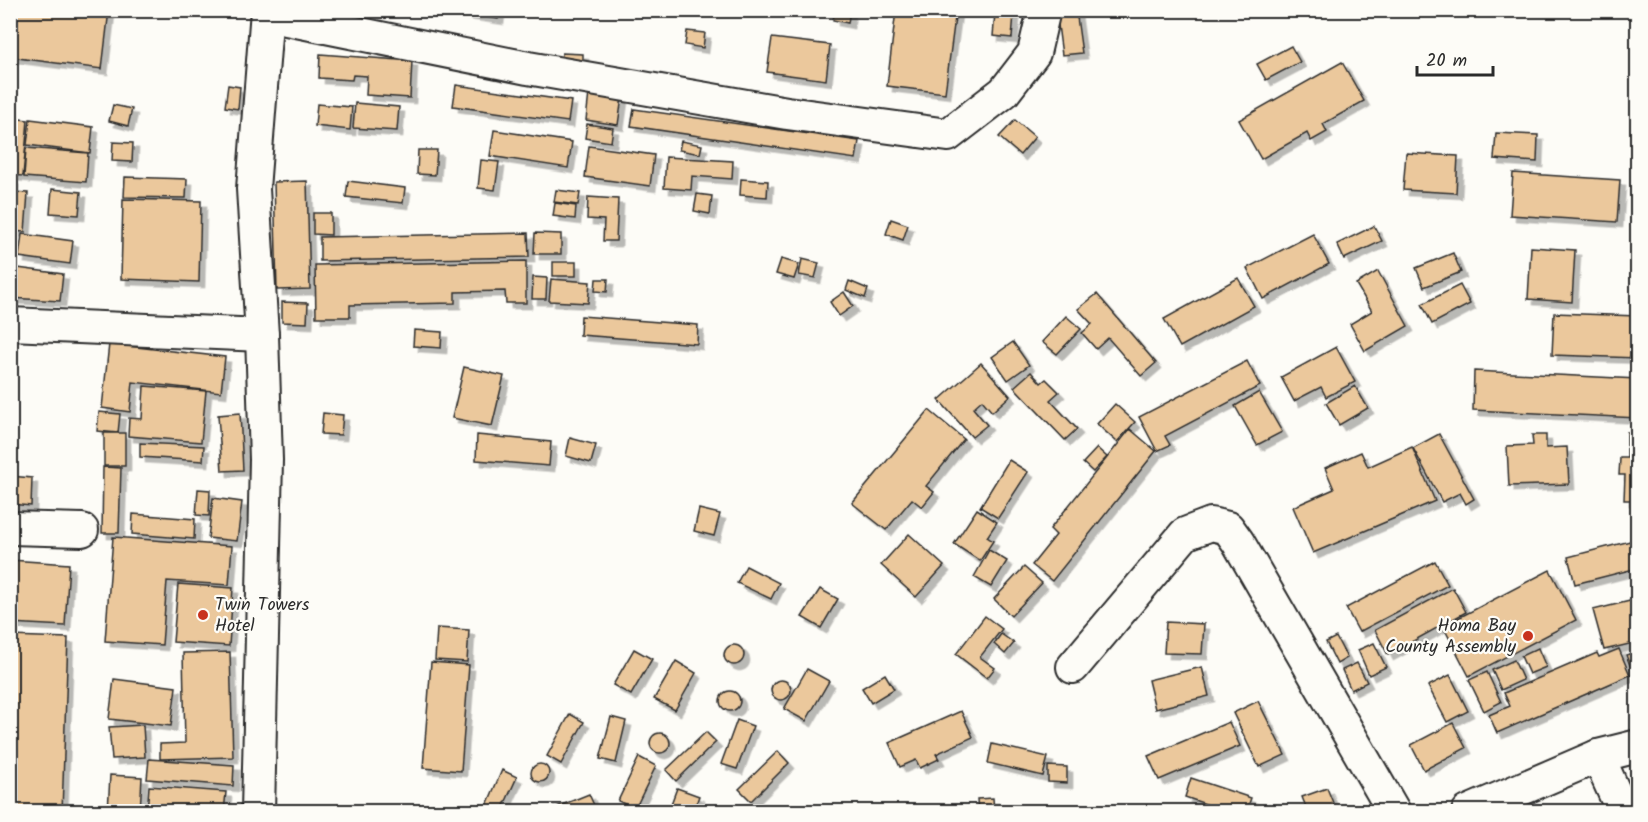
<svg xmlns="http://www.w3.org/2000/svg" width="1648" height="822" font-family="Kalam,sans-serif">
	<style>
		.building { fill: #ebc89c; stroke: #2b2b2b; stroke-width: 1.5; filter: url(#shadow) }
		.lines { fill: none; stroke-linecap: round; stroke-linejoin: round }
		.minor-casing { stroke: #2b2b2b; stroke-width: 36 }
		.minor { stroke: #fdfcf7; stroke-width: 32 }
		.poi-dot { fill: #c8321e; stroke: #fdfcf7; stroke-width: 2 }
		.labels { text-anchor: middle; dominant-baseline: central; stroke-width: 4.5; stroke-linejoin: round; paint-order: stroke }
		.poi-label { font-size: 18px; fill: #2b2b2b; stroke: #fdfcf7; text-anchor: start }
	</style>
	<defs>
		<filter id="shadow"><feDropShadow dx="5.5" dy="5.5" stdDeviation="0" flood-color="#0004"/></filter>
	</defs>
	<rect width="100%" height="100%" fill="#fdfcf7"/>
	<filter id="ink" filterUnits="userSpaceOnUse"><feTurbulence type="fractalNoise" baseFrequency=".0167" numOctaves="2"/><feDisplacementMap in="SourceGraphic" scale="12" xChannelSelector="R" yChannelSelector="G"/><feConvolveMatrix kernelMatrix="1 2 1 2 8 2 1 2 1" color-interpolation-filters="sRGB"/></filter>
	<g filter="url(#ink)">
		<!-- building -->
		<g class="building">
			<polygon points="10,10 109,10 102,69 10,57"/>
			<polygon points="439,10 499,10 498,19"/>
			<polygon points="835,10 850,10 848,23 833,20"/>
			<polygon points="896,10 956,10 945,93 887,86"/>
			<polygon points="1056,10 1076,10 1082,53 1062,55"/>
			<polygon points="995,13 1014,14 1012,38 993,36"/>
			<polygon points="687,31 705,33 703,48 685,45"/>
			<polygon points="772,38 830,45 826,80 767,72"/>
			<polygon points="1291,46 1300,62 1266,80 1257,64"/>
			<polygon points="562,53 583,54 583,65 561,64"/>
			<polygon points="320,54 412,61 410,98 366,95 367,76 353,75 352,80 319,78"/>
			<polygon points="1342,62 1364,101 1323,124 1327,132 1311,141 1307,133 1261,159 1239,120"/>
			<polygon points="228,85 240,87 238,109 225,107"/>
			<polygon points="456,85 571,101 568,122 453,106"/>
			<polygon points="589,93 622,97 618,125 586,120"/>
			<polygon points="355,103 399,107 397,131 353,128"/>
			<polygon points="317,104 352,107 350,130 315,126"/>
			<polygon points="113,105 132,109 128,126 109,121"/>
			<polygon points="634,109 859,141 856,159 631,126"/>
			<polygon points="10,118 28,120 23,176 10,175"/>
			<polygon points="30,119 93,127 90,153 27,145"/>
			<polygon points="1015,120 1035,137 1020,155 999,137"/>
			<polygon points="587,124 613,128 611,142 585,138"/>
			<polygon points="494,130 572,142 568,168 490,156"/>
			<polygon points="1496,133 1538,135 1537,162 1494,159"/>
			<polygon points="681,141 702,145 700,154 679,150"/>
			<polygon points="113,142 133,143 132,162 112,161"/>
			<polygon points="589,146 654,155 650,186 585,177"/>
			<polygon points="26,148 88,153 86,182 24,177"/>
			<polygon points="418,150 437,150 435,175 417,174"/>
			<polygon points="1406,153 1458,156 1456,193 1403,190"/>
			<polygon points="666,157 733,161 732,179 692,176 691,190 664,188"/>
			<polygon points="481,160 499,162 495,190 478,188"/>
			<polygon points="1513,173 1620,180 1617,222 1510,215"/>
			<polygon points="125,177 187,179 186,198 124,197"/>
			<polygon points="741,179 768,181 767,197 740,195"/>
			<polygon points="10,180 13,180 12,192 28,193 25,232 10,231"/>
			<polygon points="307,181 310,289 277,290 274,182"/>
			<polygon points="348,181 405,188 403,203 346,197"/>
			<polygon points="52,189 81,192 79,215 50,213"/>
			<polygon points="556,190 580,193 578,205 554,202"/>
			<polygon points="697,194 712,196 710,214 694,211"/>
			<polygon points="588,197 618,199 616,241 603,241 604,220 587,219"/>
			<polygon points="123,199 201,201 199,282 121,279"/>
			<polygon points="555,203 576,206 575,219 553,216"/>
			<polygon points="313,213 331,213 331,235 313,234"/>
			<polygon points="891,219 908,225 903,240 886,234"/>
			<polygon points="1374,226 1382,241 1344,259 1337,244"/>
			<polygon points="528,233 529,257 320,261 320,237"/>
			<polygon points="535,233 561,234 561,254 534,254"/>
			<polygon points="22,234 73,241 70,264 19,257"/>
			<polygon points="1313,234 1329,264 1263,299 1247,268"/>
			<polygon points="1531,247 1575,250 1572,302 1528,299"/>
			<polygon points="1453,253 1461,272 1424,287 1416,268"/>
			<polygon points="781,259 799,264 794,279 776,274"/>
			<polygon points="802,259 819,263 815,278 799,275"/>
			<polygon points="526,261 526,303 506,303 505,291 455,292 455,303 350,305 350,317 316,317 315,265"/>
			<rect x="553" y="262" width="23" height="14"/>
			<polygon points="10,267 63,274 60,301 10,298"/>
			<polygon points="1378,271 1408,326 1365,351 1350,324 1372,311 1356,284"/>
			<polygon points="533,277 547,278 546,299 532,299"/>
			<polygon points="1238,278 1254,306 1180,347 1164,319"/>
			<polygon points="551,279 590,282 588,303 549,301"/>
			<polygon points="596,279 608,279 607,292 595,291"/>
			<polygon points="849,281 868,289 865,298 846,290"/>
			<polygon points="1460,285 1470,304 1432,324 1422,304"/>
			<polygon points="844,292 853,306 839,316 830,302"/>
			<polygon points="1097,294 1156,363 1141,376 1108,338 1096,349 1082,333 1092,324 1078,309"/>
			<polygon points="282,302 308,303 307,323 282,322"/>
			<polygon points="1554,313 1638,316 1638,358 1552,355"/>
			<polygon points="581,316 698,325 697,344 580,335"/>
			<polygon points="1066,316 1081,329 1057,354 1042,342"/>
			<polygon points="414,330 442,332 441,348 413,346"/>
			<polygon points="1013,342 1029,365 1008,380 992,357"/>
			<polygon points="109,344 225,357 221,392 133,382 130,412 102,408"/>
			<polygon points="1336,347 1355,382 1326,397 1321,387 1294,401 1281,377"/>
			<polygon points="1247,361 1260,386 1165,436 1170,445 1157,451 1139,417"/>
			<polygon points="981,363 1010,396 992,412 982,400 973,408 987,425 972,437 939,400"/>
			<polygon points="464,367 504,376 492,426 452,418"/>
			<polygon points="1474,371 1638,379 1638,418 1473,410"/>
			<polygon points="1031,372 1041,383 1046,379 1059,392 1050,400 1077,429 1065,440 1014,387"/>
			<polygon points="144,386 206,391 201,442 128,436 129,418 142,419"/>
			<polygon points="1355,386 1368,408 1339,425 1326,403"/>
			<polygon points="1259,392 1282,432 1257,445 1235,406"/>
			<polygon points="1115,404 1135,422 1117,442 1097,424"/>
			<polygon points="929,410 964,439 926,486 934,492 922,507 912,499 886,530 852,503"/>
			<polygon points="99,412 120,414 118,433 97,431"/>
			<polygon points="240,413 243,470 222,471 218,415"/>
			<polygon points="323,413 343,415 341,435 321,434"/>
			<polygon points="1130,429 1156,451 1052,581 1032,565 1056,535 1050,529"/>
			<polygon points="1627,432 1638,432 1638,500 1624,500 1625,475 1619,475 1620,458 1627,458"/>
			<rect x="104" y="433" width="21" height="33"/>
			<polygon points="1439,434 1474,499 1466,504 1460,493 1442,502 1413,448"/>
			<polygon points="477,435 551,442 549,466 476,460"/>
			<polygon points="1532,435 1546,435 1546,448 1567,447 1569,484 1509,486 1507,446 1533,445"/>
			<polygon points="570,438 596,445 591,463 566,456"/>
			<polygon points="140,443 204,446 203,461 140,457"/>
			<polygon points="1412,447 1435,501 1313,553 1293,507 1334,489 1325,468 1361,452 1368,467"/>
			<polygon points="1097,448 1107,457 1093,472 1083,463"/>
			<polygon points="1009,460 1028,472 998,518 980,507"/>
			<polygon points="103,467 121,468 119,533 102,533"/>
			<polygon points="10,476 32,478 31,506 10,504"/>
			<polygon points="198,489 210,490 209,516 196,515"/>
			<polygon points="213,498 242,502 237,541 208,538"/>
			<polygon points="699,509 720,514 714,536 694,531"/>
			<polygon points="977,509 997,522 987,537 993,541 980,561 954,544"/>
			<polygon points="133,514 195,519 194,539 132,534"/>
			<polygon points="909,534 944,566 916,597 881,565"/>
			<polygon points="113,537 232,546 229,585 167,581 162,645 105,641"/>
			<polygon points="1638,539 1638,568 1575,584 1568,557"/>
			<polygon points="989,550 1007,561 991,587 974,577"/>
			<polygon points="10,560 69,564 65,626 10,623"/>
			<polygon points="1435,561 1448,585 1359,632 1346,608"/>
			<polygon points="746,566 779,583 771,599 737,583"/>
			<polygon points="1024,567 1042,583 1011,616 994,599"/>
			<polygon points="1550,570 1576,620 1469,676 1443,626"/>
			<polygon points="178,584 233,588 229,646 173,642"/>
			<polygon points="1453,588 1466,612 1388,655 1375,630"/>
			<polygon points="820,589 838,599 821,628 802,617"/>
			<polygon points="1638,599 1638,642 1604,650 1593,610"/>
			<polygon points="985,616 1002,629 980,657 995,668 987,678 956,654"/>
			<polygon points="1166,622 1204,624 1202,654 1164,653"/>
			<polygon points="437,628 469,630 467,662 435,660"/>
			<polygon points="1001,634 1014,643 1005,654 994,644"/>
			<polygon points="10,636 68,638 62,812 10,812"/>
			<polygon points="1336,637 1347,658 1337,664 1326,642"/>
			<polygon points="1374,643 1386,667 1369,675 1358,650"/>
			<circle cx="734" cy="655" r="10"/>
			<polygon points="1538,648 1546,667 1529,674 1521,656"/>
			<polygon points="634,649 652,659 631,695 613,685"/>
			<polygon points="1619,649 1630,675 1497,733 1489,715 1510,706 1504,693 1597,653 1599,657"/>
			<polygon points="1638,651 1638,672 1633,673 1626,655"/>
			<polygon points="230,652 233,757 160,759 160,744 185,743 183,653"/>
			<polygon points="1514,660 1523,680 1501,690 1492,670"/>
			<polygon points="676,661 696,673 675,710 654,699"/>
			<polygon points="431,662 469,665 461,771 423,768"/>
			<polygon points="1357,663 1367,682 1351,690 1342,670"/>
			<polygon points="1202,667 1209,696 1155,709 1148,680"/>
			<polygon points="807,669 829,681 806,721 784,709"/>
			<polygon points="1487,672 1501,702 1484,711 1469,680"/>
			<polygon points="885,674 894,689 871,703 862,688"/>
			<polygon points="1450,675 1468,711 1447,722 1428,686"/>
			<polygon points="114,679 176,687 171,726 109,719"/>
			<circle cx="781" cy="690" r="10"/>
			<circle cx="730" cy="701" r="10"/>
			<polygon points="1258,701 1285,755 1259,767 1233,713"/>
			<polygon points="961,711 973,737 936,754 939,759 920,768 916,760 900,767 889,743"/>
			<polygon points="570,714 584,722 561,764 547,756"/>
			<polygon points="611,717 626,721 616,763 600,759"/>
			<polygon points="737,720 753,726 737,769 721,764"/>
			<polygon points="1229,722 1240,746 1159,780 1148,756"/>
			<polygon points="1453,723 1466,748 1424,770 1411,745"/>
			<polygon points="143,725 145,757 112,759 109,727"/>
			<polygon points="706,732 716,742 676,781 666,770"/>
			<circle cx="660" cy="743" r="10"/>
			<polygon points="992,744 1048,757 1043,776 988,763"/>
			<polygon points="778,751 789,763 751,801 739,789"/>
			<polygon points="639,757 656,766 635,809 618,801"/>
			<polygon points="149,759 234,765 233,786 147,779"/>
			<circle cx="540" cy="773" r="9"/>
			<polygon points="1048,766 1067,767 1067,783 1048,782"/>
			<polygon points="502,770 517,777 501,812 484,812"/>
			<polygon points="110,775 142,777 140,812 108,812"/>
			<polygon points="1191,778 1251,798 1246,812 1229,812 1185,797"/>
			<polygon points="149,786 226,792 224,812 147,812"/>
			<polygon points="677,788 699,796 693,812 668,812"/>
			<polygon points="1327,788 1336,810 1308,812 1302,797"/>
			<polygon points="589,794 597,812 553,812 552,809"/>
			<polygon points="993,798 994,812 978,812 977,799"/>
		</g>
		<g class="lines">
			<defs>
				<g id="minor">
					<polyline points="267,15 528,68 787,113 948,135 1004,92 1034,53 1044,10"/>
					<polyline points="10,324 262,335"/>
					<polyline points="10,528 82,530"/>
					<polyline points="1073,667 1185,534 1211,524 1228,528 1238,542 1394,812"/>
					<polyline points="1598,756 1623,812"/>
					<polyline points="258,812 266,460 262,335 253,189 267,10"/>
					<polyline points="1468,812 1598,756 1638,746"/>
				</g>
			</defs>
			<!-- minor casing -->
			<use href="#minor" class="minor-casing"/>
			<!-- minor -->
			<use href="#minor" class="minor"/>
		</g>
	</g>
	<!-- markers -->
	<g class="poi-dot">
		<circle cx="203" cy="615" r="6"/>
		<circle cx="1528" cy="636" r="6"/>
	</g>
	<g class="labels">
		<!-- poi labels -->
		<g class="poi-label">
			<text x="215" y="605">Twin Towers<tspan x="215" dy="21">Hotel</tspan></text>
			<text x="1516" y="626" text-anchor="end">Homa Bay<tspan x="1516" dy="21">County Assembly</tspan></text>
		</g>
	</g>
	<!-- margin -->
	<rect width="1648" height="822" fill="none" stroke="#fdfcf7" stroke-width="36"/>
	<rect x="18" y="18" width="1612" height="786" fill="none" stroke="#2b2b2b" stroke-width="2" filter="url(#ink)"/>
	<!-- scale -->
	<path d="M1417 66v9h76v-9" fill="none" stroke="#2b2b2b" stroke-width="3"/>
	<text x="1426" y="66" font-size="18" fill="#2b2b2b" stroke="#fdfcf7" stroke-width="4.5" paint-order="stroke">20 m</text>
</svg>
